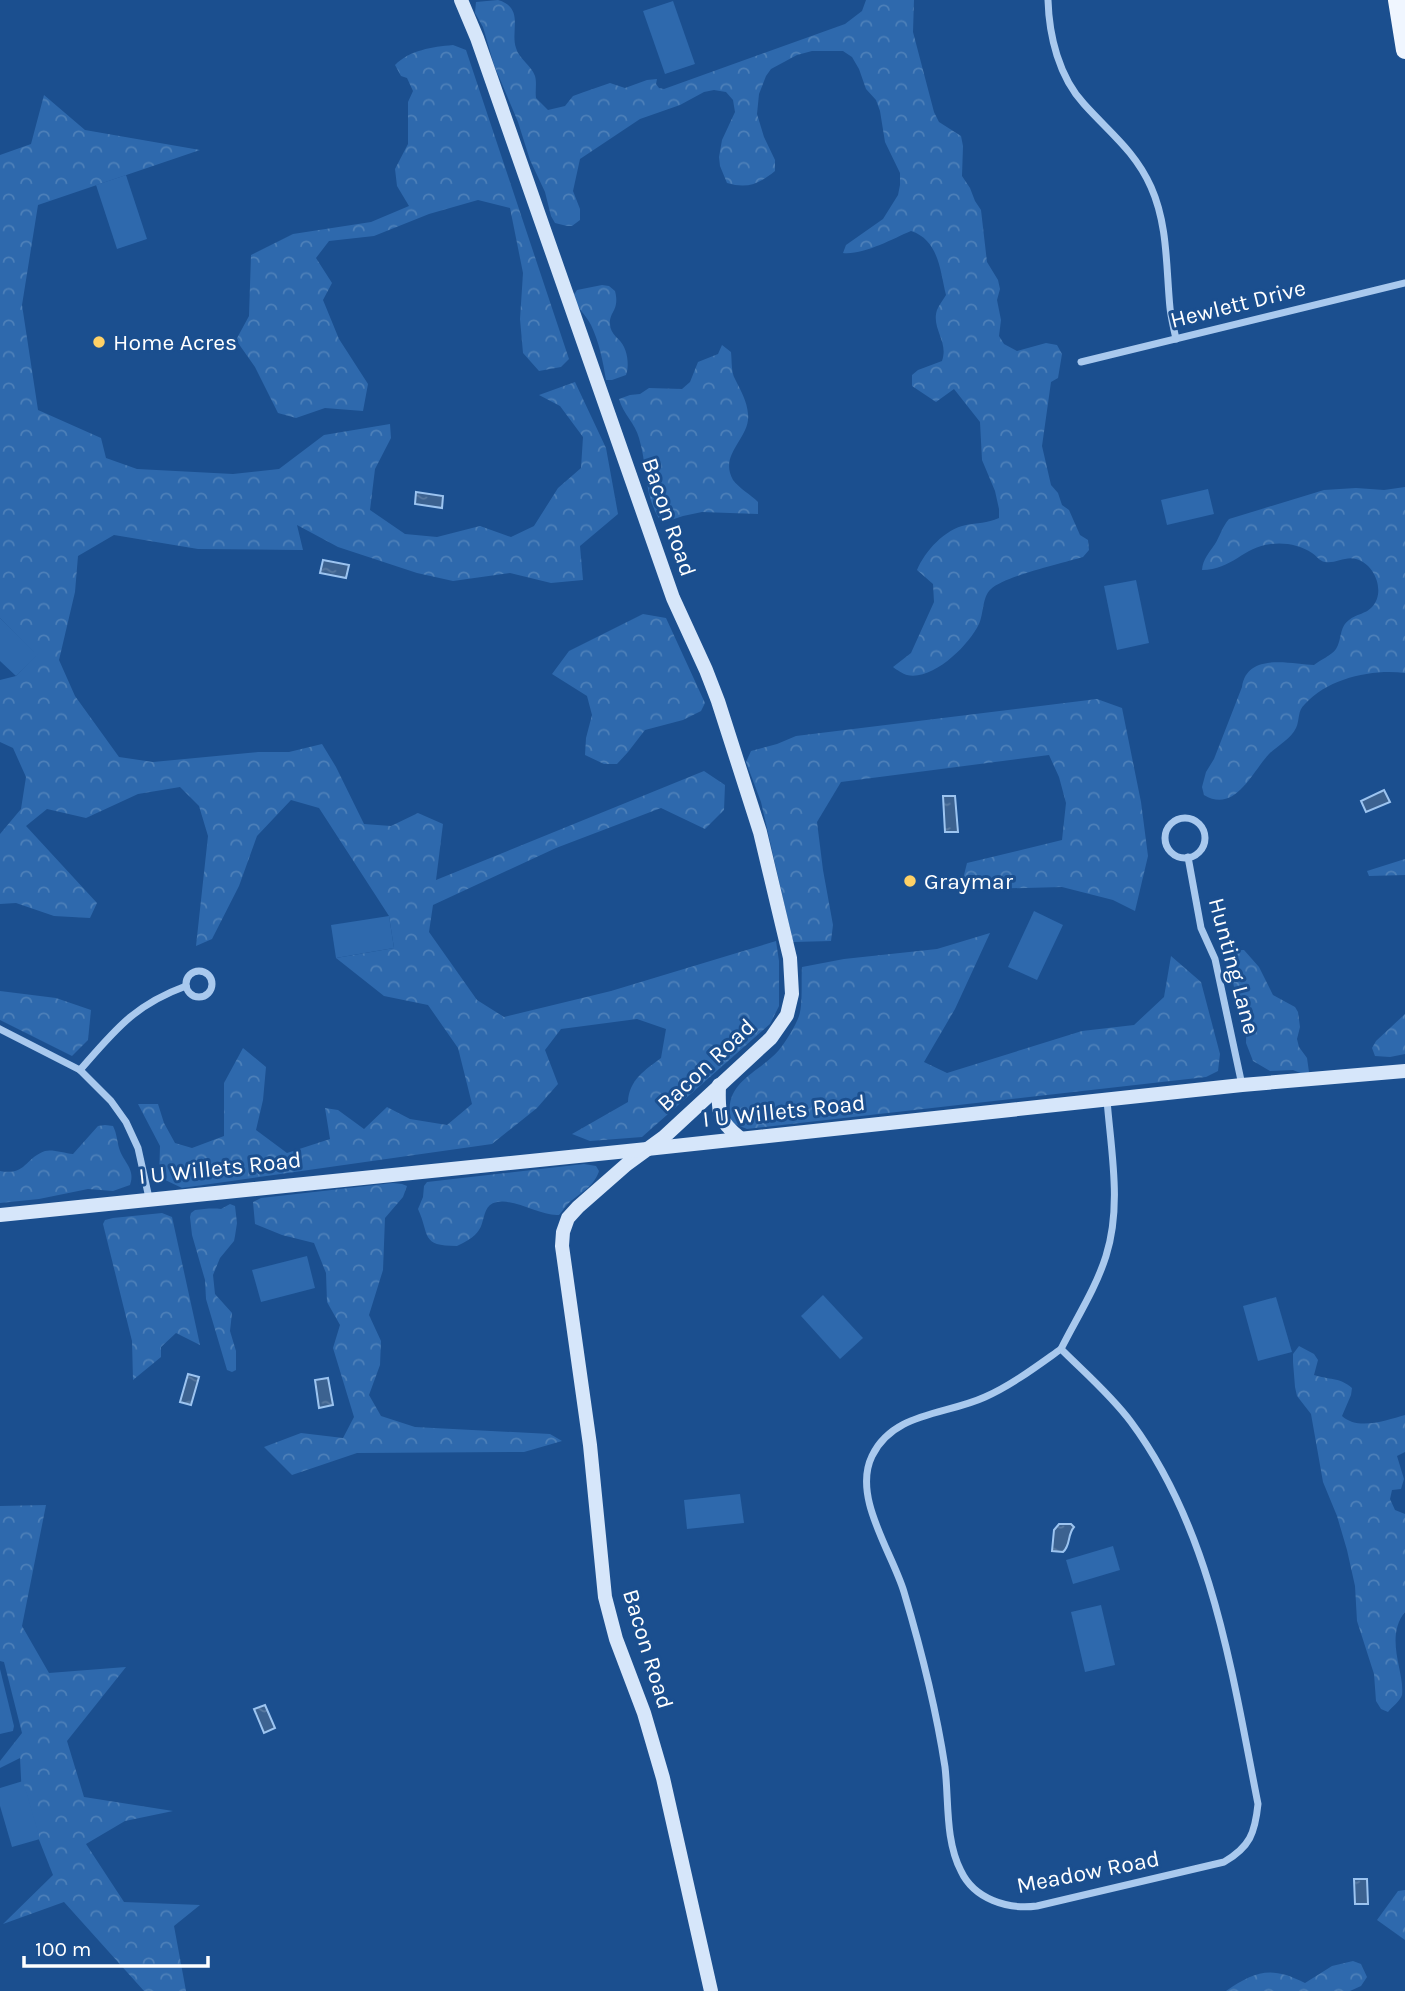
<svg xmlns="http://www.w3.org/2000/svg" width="1405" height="1991" font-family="Karla,sans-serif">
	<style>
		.forest { fill: url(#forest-crowns) }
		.pitch { fill: #2e69ad }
		.water { fill: url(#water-ripples); stroke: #9cc4f0; stroke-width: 2 }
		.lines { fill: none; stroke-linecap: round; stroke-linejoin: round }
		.street { stroke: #a9c9ee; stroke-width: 7 }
		.secondary { stroke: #d6e6fa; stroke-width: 14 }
		.primary { stroke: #f0f6ff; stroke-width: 18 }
		.poi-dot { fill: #ffd166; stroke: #1b4f8f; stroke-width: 2.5 }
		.labels { text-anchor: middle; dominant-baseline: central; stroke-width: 6; stroke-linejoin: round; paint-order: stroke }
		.street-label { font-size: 23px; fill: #fff; stroke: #1b4f8f }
		.poi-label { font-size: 23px; fill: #fff; stroke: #1b4f8f; text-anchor: start }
	</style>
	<defs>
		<pattern id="forest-crowns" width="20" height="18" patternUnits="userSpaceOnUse" patternTransform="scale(1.75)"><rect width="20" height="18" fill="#2e69ad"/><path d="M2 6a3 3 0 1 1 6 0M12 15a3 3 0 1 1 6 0" fill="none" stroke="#4d80b9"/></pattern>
		<pattern id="water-ripples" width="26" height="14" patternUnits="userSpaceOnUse" patternTransform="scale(1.75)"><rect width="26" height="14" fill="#3c6290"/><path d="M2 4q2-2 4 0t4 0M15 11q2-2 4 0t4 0" fill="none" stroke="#597aa1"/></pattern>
	</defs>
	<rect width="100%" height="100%" fill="#1b4f8f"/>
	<!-- forest -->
	<g class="forest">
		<path d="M498,0C525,8 510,31 516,48C519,59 531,65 535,76C537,83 535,91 536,98L548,110L565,106L573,96L584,92L610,83L625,88L647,80L657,79L656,84L659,88L664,89L845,24L862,11L866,0H914L913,32L934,112L939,122L961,136L963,146L962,176L970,188L975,201L981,210L987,262L998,280L1000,289L997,300L1001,320L999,336L1004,344L1017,351L1046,343L1057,345L1062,354L1058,378L1051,382L1042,446L1051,485L1058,493L1062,505L1069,510L1080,535L1088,540L1089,550L1083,557C1063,563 1005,576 991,589C982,597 984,613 979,624C969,645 933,681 907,675C903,674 897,670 893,667L911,653L934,602L933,584L917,570C925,551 945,529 966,525C977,523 987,523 999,518V509L995,491L982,460L980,422L954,389L936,402L912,386V375L918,370L942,361C949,341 931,329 937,310C939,305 943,300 946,295C940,271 939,240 911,231C892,239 864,255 843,253L846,245L883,219L898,195L900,185V173L885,142L880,111L876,100L866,89L859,69L852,57L843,51H812L797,55L771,69L766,76L759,94L757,114L764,137L775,160V171C759,184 747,189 727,183L720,166L719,157L722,140L735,112L733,100L726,92L714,90L704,92L680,105L640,119L580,159L573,191L580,209V220L572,226H567L555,223L551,216L545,192L530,160L518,122L494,65L483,27L475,13L476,2Z"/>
		<path d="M453,45L466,50L569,359L561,367L539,371L523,353L520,319L523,273L510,208L478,200L429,214L374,236L329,241L316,258L332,283L323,300L339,339L368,384L363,411L325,408L296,418L278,413L255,367L236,340L249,316L251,255L293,234L371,222L409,206L397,186L395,169L408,144V102L413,91L407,78L401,76L395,65C410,50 432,47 453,45Z"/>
		<path d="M44,95L85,130L200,150L38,205L22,305L38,410L101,438L106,458L137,469L233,474L279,469L324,435L390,424L391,438L375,469L370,510L405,534L437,537L480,526L511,537L534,526L558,488L581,468L583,437L560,406L539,395L575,382L606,448L618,514L580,546L583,580L551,583L510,573L453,581L417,573L338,547L297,525L303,550L198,549L114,535L78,556L75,592L59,660L75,696L119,757L153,762L258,752H289L322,744L336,767L364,824L391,826L418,813L443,824L436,880L704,771L725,785L724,810L705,829L661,808L556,848L433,905L429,932L477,1000L504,1017L611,991L776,941L779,961V1006L770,1024L642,1137L590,1141L572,1134L628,1102C629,1080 645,1070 661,1058L666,1029L637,1019L561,1029L545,1050L558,1084L537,1108L492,1144L182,1188L159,1177L160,1146L138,1104H158L164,1123L175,1143L192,1148L224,1136V1083L243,1048L266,1067L263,1100L256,1130L287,1153L330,1139L325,1108L338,1110L364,1129L387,1107L410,1119L447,1125L472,1104L458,1048L428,1005L384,996L336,958L394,948L389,916L319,808L291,800L257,836L239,886L212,939L196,946L208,836L199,806L180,787L138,794L86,818L47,809L26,826L97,903L90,918L54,916L16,903L0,904V834L21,809L26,777L13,748L0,742V680L16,676L37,655L0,618V155L31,144Z"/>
		<path d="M602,285L609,286L615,291C620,310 609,312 610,324C610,335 621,339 624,347C628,355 629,368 626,375L612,380H606C603,361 599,342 591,325C586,315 576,307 573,296L577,290Z"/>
		<path d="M722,345L731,352C732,361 731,372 735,379C741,391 747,401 748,414C751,438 718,454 733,480C739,488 751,495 758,502V514L702,512L683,516L662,523C643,497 648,467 639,438C635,423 623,414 619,399L630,395L640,394L649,388L682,389L690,382L698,362L718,354Z"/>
		<path d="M1405,487V673C1372,669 1329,678 1305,704C1297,711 1300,720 1296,728C1291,739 1277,746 1269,754C1252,772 1235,814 1204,795L1202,787L1206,772L1214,759L1242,687C1247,652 1291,664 1314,665C1321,659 1331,656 1336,649C1342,640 1339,627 1349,620C1356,614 1366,614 1372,607C1386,592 1375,564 1356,559C1345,556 1335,564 1325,562C1319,561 1317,556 1312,553C1301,545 1284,542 1271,544C1243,547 1232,570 1202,570C1203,559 1209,553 1215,544C1220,536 1222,527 1229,519L1324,490L1356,488L1384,490Z"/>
		<polygon points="643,614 666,618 705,703 701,711 683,720 645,730 628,752 617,764 604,764 585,755 586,738 592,715 587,696 552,674 569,651"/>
		<polygon points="1097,699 1122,708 1141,802 1148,856 1135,911 1113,900 1062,887 983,889 963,879 967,863 1062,840 1066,803 1059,777 1049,755 841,782 817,822 823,870 833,925 831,941 793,942 761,802 746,762 751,751 777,744 796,736"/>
		<polygon points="1405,859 1405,875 1369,876 1367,871"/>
		<path d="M990,933L955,1009L924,1062L947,1073L1082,1031L1134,1025L1164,997L1171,956L1201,982L1220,1054L1218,1071L1206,1077L747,1129L732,1123C720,1083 758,1074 779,1050C786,1041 795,1027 799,1016C803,1005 801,980 802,967L844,959L937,949Z"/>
		<polygon points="1236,950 1244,950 1259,967 1273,995 1295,1007 1298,1012 1300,1027 1297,1039 1299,1047 1307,1058 1309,1072 1305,1075 1293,1070 1270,1071 1253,1061 1246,1043 1247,1013 1241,996 1234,987 1231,973 1231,966"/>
		<polygon points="0,991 56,998 91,1010 88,1040 72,1056 0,1020"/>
		<polygon points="1405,1014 1405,1054 1390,1057 1375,1056 1372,1048 1376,1041"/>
		<path d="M105,1125L113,1126C117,1134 117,1141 119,1148C123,1162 136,1169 130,1185L113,1191L88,1189L39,1199L0,1203V1171C26,1176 25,1158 45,1151C52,1149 64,1153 73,1154L98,1126Z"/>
		<path d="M584,1164L596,1166L599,1171C593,1189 578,1193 567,1205C564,1208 562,1212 559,1215C540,1217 508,1193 490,1205C483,1211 484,1223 479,1230C474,1238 465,1242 457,1246C420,1246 430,1235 418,1209L423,1197L424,1186L427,1182Z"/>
		<polygon points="393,1183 402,1184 407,1186 403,1197 385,1218 383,1270 369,1315 381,1341 380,1365 369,1395 381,1416 415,1427 550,1434 562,1441 524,1452 357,1453 292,1475 264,1447 301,1433 343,1438 354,1417 333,1348 340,1325 327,1302 326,1273 314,1243 282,1235 255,1224 253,1202 261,1198"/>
		<path d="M230,1204L235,1206L237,1223L235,1236L234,1241L220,1258L213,1275L215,1294L232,1313L230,1331L236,1351V1370L232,1372L227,1370L206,1299L205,1280L192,1235L190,1217L191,1213L195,1210C204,1209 212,1208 221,1209Z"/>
		<polygon points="162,1213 172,1217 200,1345 176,1333 161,1347 161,1357 133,1380 132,1341 103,1224 105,1220 113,1218"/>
		<path d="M1299,1346L1314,1354L1318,1360L1314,1375C1328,1380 1340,1377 1352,1388L1351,1395L1342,1416C1358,1431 1387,1420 1405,1415V1452L1397,1456L1404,1479L1401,1489L1392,1490L1390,1499L1395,1510L1405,1514V1612C1384,1638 1405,1672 1402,1695C1400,1701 1392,1707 1388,1712L1381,1709L1376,1701L1374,1674L1357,1621L1355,1586L1347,1550L1337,1516L1323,1482L1311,1414L1297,1396L1295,1387L1293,1362V1354Z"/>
		<polygon points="46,1505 22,1626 49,1673 126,1667 67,1741 84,1797 173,1811 125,1821 86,1844 124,1902 200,1905 174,1926 186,1991 144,1991 64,1902 3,1924 53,1875 22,1797 20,1758 0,1768 0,1761 22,1733 4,1662 0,1661 0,1506"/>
		<polygon points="1405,1890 1405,1940 1377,1920 1398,1891"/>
		<path d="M1353,1961L1361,1964L1367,1977L1361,1986L1350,1991H1226C1256,1970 1272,1966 1305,1983L1332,1966Z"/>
	</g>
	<!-- pitch -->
	<g class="pitch">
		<polygon points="673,1 695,64 665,74 643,11"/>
		<polygon points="126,175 147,239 117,249 96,185"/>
		<polygon points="1208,489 1214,514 1167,525 1161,500"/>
		<polygon points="1136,580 1149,643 1117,650 1104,586"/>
		<polygon points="0,618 38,655 16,676 0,661"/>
		<polygon points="1034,911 1063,925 1037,980 1008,967"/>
		<polygon points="389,916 394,948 336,958 331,925"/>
		<polygon points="307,1256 315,1288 261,1302 252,1270"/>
		<polygon points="823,1295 863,1338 840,1359 801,1316"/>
		<polygon points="1276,1297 1292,1352 1258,1361 1243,1306"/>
		<polygon points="740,1494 744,1523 687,1529 684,1500"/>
		<polygon points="1113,1546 1120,1570 1073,1584 1066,1560"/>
		<polygon points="1101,1605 1115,1665 1085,1672 1071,1612"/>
		<polygon points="0,1669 14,1726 13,1731 0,1734"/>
		<polygon points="23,1781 40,1839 12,1847 0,1806 0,1788"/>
	</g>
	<!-- water -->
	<g class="water">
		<polygon points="416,492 443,496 442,508 415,504"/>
		<polygon points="323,560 349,565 346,578 320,573"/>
		<polygon points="1384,790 1390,802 1366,812 1361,801"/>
		<polygon points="943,796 955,796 958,832 945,832"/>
		<polygon points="188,1374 199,1377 191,1405 180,1402"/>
		<polygon points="328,1378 333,1405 319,1408 315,1380"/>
		<path d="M1059,1524H1071L1074,1527C1067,1535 1071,1545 1063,1552L1052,1551L1054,1530Z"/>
		<polygon points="265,1705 275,1728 264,1733 254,1709"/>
		<polygon points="1354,1879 1367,1879 1368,1904 1355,1904"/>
	</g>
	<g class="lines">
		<!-- street -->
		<g class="street">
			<path d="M1048,0C1049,36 1059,77 1084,104C1109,132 1135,151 1151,187C1168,225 1166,267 1170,308C1171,318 1174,329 1176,339"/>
			<polyline points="1081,362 1405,283"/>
			<circle cx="1185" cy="838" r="20"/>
			<polyline points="1188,857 1201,928 1215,959 1242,1085"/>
			<circle cx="199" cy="984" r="13"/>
			<polyline points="0,1029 80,1070 111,1101 126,1122 138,1148 149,1198"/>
			<path d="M80,1070C115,1030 134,1005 186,986"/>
			<path d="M1061,1349C1084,1372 1111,1395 1131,1422C1212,1531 1232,1673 1258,1804C1255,1833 1250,1847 1224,1862L1037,1906C1008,1910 974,1899 961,1871C945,1840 949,1801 945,1767C936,1708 921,1649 904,1592C892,1552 852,1497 872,1456C893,1412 946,1415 985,1397C1012,1385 1037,1366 1061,1349Z"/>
			<path d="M1061,1349C1076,1319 1096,1288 1106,1256C1122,1206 1111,1151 1107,1100"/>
		</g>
		<!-- secondary -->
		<g class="secondary">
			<polyline points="461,0 477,38 673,598 706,670 718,701 760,832 790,958 792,994 787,1015 771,1038 664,1137 627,1164 578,1207 568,1218 563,1232 562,1246 590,1445 605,1597 616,1639 644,1713 663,1778 711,1991"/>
			<path d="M719,1085C718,1112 718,1121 740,1138"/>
			<polyline points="0,1215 647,1149 1242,1085 1405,1071"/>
		</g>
		<!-- primary -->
		<polyline class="primary" points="1397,0 1405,50"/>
	</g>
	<!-- markers -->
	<g class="poi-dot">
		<circle cx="99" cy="342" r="7"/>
		<circle cx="910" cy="881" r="7"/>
	</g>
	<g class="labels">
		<!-- street labels -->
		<g class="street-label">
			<text transform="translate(1238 304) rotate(-14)">Hewlett Drive</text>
			<text transform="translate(669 517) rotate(71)">Bacon Road</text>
			<text transform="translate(1234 966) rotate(75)">Hunting Lane</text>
			<text transform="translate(706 1065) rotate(-43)">Bacon Road</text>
			<text transform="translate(784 1111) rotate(-6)">I U Willets Road</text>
			<text transform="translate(220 1168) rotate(-6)">I U Willets Road</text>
			<text transform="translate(648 1649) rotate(73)">Bacon Road</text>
			<text transform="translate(1088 1872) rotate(-11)">Meadow Road</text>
		</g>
		<!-- poi labels -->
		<g class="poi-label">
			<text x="113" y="342">Home Acres</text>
			<text x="924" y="881">Graymar</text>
		</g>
	</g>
	<!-- scale -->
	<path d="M24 1956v10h184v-10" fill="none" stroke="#ffffff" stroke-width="3.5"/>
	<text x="35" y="1956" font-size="21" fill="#ffffff" stroke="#1b4f8f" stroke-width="5" paint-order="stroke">100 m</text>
</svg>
